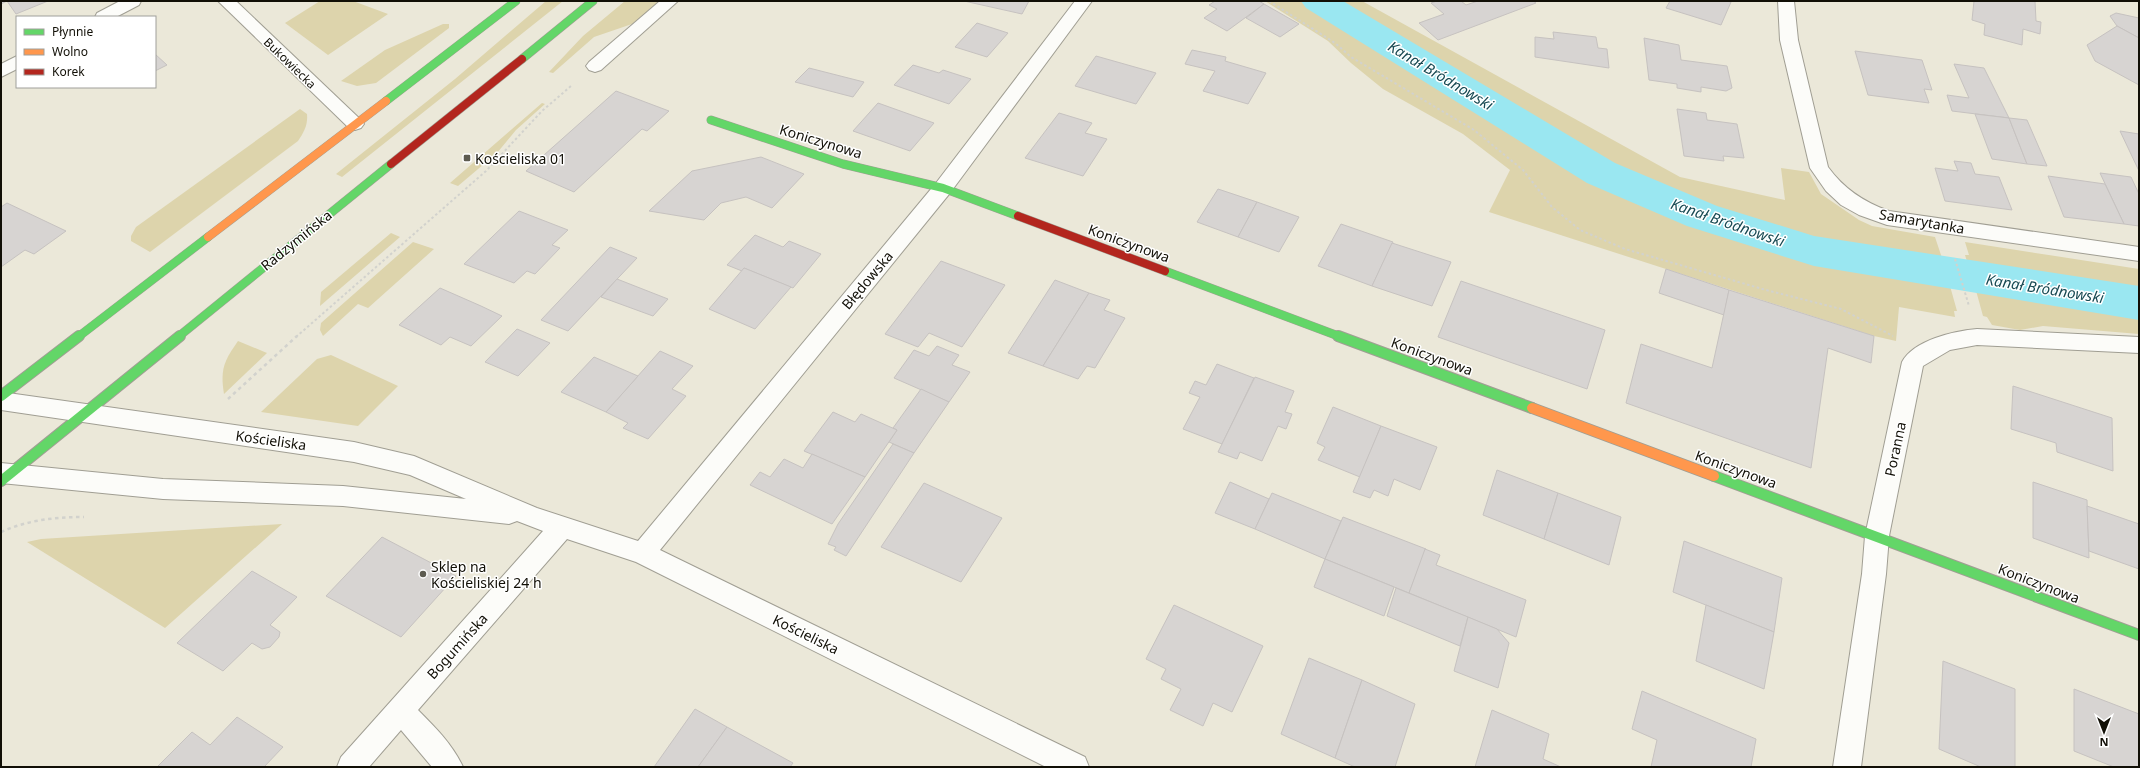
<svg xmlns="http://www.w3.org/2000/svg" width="2140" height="768" font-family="'Noto Sans',sans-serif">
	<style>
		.green { fill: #ddd4ac }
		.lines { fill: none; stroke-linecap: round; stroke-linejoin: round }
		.canal { fill: #9ae7f1; fill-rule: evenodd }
		.building { fill: #d7d4d2; stroke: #c6c2c0 }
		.lane-casing { stroke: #a09e93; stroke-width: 2 }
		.street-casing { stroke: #a09e93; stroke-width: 2 }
		.fast-far1-casing { stroke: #a09e93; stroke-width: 9 }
		.fast-casing { stroke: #a09e93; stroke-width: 12 }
		.slow-far1-casing { stroke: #a09e93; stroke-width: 9 }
		.slow-casing { stroke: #a09e93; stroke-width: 12 }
		.jam-casing { stroke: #a09e93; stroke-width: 9 }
		.path-far1 { stroke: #d2d2cd; stroke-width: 2; stroke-dasharray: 2.5 2.5; stroke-linecap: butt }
		.path { stroke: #d2d2cd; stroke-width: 2.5; stroke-dasharray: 3.5 3.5; stroke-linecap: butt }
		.lane { fill: #fcfcf9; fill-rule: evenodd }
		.street { fill: #fcfcf9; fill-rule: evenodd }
		.fast-far1 { stroke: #63d668; stroke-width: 8 }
		.fast { stroke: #63d668; stroke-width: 10 }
		.slow-far1 { stroke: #ff974d; stroke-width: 8 }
		.slow { stroke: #ff974d; stroke-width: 10 }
		.jam { stroke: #b3261e; stroke-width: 8 }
		.poi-dot { fill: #5d5b50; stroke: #fff; stroke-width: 1.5 }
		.labels { text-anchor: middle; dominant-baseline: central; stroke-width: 3; stroke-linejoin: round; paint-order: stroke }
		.far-street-label { font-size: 12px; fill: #110f06; stroke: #fff }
		.street-label { font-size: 14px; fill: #110f06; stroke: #fff }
		.poi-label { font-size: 14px; fill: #110f06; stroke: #fff; text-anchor: start }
		.water-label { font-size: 15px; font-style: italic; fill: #184a53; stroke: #fff }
	</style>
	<rect width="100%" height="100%" fill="#ebe8d9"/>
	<!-- green -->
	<g class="green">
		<polygon points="320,1 353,1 388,14 328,55 285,23"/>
		<polygon points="546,1 563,1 342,177 336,174 455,79"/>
		<polygon points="625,1 663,1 632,24 594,37 553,73 549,72 583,36"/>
		<polygon points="1265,1 1304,1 1386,53 1584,174 1696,223 1772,248 1824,262 1886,275 1950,286 1957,311 1954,311 1955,317 1899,307 1896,341 1874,336 1489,212 1510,170 1463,134 1383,89 1351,63 1328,41"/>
		<path d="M1332,1H1362L1680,177L1785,200L1781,168L1809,172L1821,194L1859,220L1872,226L1935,237L1944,264H1928C1804,242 1689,211 1578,150Z"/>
		<polygon points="443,24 449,24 449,28 376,83 357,86 341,81 385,50"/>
		<polygon points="542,103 545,104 516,130 497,153 458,186 450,183"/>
		<path d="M300,109L307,114C308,125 304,132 298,141L150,252L131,241V236L136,227Z"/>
		<polygon points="391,233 400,237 320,306 321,292"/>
		<polygon points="413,242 434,249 368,308 358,304 323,336 320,330 321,323"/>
		<polygon points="1965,242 2139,269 2139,294 1969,268 1965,255 1969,255"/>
		<polygon points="1975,287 2139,311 2139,334 2043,326 2020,330 1992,325 1987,317 1983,316"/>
		<path d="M238,341L267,353L224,394C220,369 224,361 238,341Z"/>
		<polygon points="331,355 398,386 358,426 261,412 317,359"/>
		<polygon points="282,524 165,628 27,542 41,539"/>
	</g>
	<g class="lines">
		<!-- canal -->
		<polygon class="canal" points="1301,1 1343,1 1615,163 1717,206 1814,236 2139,286 2139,320 1814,266 1687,226 1587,183 1306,8"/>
	</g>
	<!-- building -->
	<g class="building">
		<polygon points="1,1 48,1 16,14 7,1 1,4"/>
		<polygon points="964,1 1029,1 1022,14"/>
		<polygon points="1215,1 1259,1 1264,4 1227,31 1204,18 1217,9 1209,5"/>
		<polygon points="1437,1 1461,1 1466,5 1478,1 1533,1 1536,3 1438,40 1419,23 1444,14 1431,3"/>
		<polygon points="1670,1 1727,1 1731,2 1721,25 1666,8"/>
		<polygon points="1974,1 2035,1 2036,21 2041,22 2040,34 2023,29 2022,45 1984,35 1985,24 1972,20"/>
		<polygon points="1264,4 1299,24 1280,37 1246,18"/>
		<polygon points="2116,13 2139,18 2139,38 2117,26 2110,16"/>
		<polygon points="977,23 1008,33 987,57 955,47"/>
		<polygon points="2117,26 2139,38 2139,85 2095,61 2087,45"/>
		<polygon points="1553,32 1596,37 1598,48 1607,49 1609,68 1535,57 1535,37 1554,39"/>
		<polygon points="1644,38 1679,45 1681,60 1727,66 1732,88 1726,91 1701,87 1701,92 1677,88 1677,84 1649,80"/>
		<polygon points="1192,50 1226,57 1225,61 1266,73 1248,104 1203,91 1215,71 1185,64"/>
		<polygon points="1855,51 1922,60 1932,90 1924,89 1929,103 1868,95"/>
		<polygon points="155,54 167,65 155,71"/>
		<polygon points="1096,56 1156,73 1136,104 1075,86"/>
		<polygon points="1954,64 1984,68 2009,118 1952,111 1947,95 1969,98"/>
		<polygon points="913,65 939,73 943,70 971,79 949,104 894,85"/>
		<polygon points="809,68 864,82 853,97 795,82"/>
		<polygon points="616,91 669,111 647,131 642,129 574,192 526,171"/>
		<polygon points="878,103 934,123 910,151 853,131"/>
		<polygon points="1677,109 1706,113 1707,120 1737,124 1744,158 1723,156 1724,161 1684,156"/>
		<polygon points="1059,113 1092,123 1085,133 1107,139 1083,176 1025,158"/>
		<polygon points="1975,114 2009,118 2027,164 1992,159"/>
		<polygon points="2009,118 2027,120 2047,166 2027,164"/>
		<polygon points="2120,131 2139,134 2139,171"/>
		<polygon points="761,157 804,174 772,208 746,197 721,203 704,220 649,211 692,171"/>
		<polygon points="1954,161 1971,163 1975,174 1999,177 2012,210 1945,201 1935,168 1958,171"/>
		<polygon points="2100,173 2131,177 2139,194 2139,226 2124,224"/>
		<polygon points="2048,176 2105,184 2124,224 2064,217"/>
		<polygon points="1218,189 1257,202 1238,237 1197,222"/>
		<polygon points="1257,202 1299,217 1279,252 1238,237"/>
		<polygon points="7,203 66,231 34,254 25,250 1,267 1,207"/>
		<polygon points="519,211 568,230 552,245 560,248 535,274 527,271 514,283 464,264"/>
		<polygon points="1341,224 1393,242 1372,286 1318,266"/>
		<polygon points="755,235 783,247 789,241 821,254 793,288 744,268 742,271 727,265"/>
		<polygon points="1392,243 1451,262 1432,306 1372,286"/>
		<polygon points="610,247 637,258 568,331 541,320"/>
		<polygon points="941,261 1005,285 962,347 929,333 918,347 885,334"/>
		<polygon points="744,268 791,287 755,329 709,309"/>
		<polygon points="1666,269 1729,290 1724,315 1659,293"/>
		<polygon points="617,279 668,299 653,316 601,297"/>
		<polygon points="1055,280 1089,293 1043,366 1008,353"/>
		<polygon points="1461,281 1605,330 1587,389 1438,337"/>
		<polygon points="440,288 481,306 502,316 471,346 450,337 441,345 399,325"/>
		<polygon points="1729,290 1874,336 1871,363 1828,348 1811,468 1626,403 1641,344 1712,368"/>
		<polygon points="1089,293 1110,300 1104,310 1125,318 1095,368 1087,366 1078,379 1043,366"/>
		<polygon points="517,329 550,343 518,376 485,362"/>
		<polygon points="937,346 959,355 952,365 970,372 949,402 894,378 914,350 929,356"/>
		<polygon points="660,351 693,366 672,389 686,396 648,439 623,428 628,423 606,412"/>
		<polygon points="594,357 638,376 606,412 561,392"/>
		<polygon points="1217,364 1254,378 1222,444 1183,429 1200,397 1189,393 1195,381 1206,385"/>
		<polygon points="1255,377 1294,391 1285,412 1292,414 1286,429 1278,426 1262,461 1240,452 1237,459 1218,452"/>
		<polygon points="2013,386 2112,418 2113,471 2057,452 2056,443 2011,429"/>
		<polygon points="921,389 949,402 914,453 889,442 897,430 893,428"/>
		<polygon points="1333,407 1381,426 1360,477 1318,460 1325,447 1317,443"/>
		<polygon points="833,412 855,422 861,414 897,430 865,477 804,451"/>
		<polygon points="1381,426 1437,447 1420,490 1394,479 1388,496 1374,490 1370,498 1353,492"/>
		<polygon points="893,444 914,453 846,556 834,550 836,547 828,544 838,524"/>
		<polygon points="812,454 865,477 832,524 750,485 760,472 770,477 784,459 803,468"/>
		<polygon points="1497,470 1558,493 1544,539 1483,515"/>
		<polygon points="1230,482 1269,499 1255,529 1215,513"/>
		<polygon points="2033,482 2087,500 2089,558 2033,538"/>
		<polygon points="924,483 1002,518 961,582 881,547"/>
		<polygon points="1272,493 1341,521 1325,559 1255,529"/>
		<polygon points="1558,493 1621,517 1609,565 1544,539"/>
		<polygon points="2087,506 2139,524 2139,569 2089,551"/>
		<polygon points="1343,517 1426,549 1409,593 1325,559"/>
		<polygon points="382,537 456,576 401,637 326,596"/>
		<polygon points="1684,541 1782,578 1774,632 1673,592"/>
		<polygon points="1425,549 1440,555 1436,565 1526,600 1516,637 1409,593"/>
		<polygon points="1325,559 1394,587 1384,616 1314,587"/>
		<polygon points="252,571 297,597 270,625 280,632 279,637 270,647 262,649 252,643 223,671 177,643"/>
		<polygon points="1396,588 1468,617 1460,646 1387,616"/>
		<polygon points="1174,605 1263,646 1232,712 1213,703 1203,726 1170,710 1181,689 1161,679 1166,669 1146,659"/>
		<polygon points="1706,605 1774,632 1764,689 1696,661"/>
		<polygon points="1468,617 1497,629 1509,643 1498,688 1454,671"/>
		<polygon points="1309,658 1362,680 1335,758 1281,734"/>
		<polygon points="1943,661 2015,689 2015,767 1981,767 1939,749"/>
		<polygon points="1362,680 1415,704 1395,767 1355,767 1335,758"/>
		<polygon points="2074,689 2139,714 2139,767 2114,767 2074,751"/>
		<polygon points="1642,691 1756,739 1751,767 1651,767 1657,740 1632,729"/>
		<polygon points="695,709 727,727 698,767 654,767"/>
		<polygon points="1492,710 1549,734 1543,759 1561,767 1475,767"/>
		<polygon points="237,717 283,747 264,767 157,767 192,732 210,745"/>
		<polygon points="727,727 793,763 790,767 698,767"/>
	</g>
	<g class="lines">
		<defs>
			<polygon id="lane" points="660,1 678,1 601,70 595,72 589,70 586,66 589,62"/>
			<g id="street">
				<polygon points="120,1 141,1 139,5 116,17 95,17 97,13"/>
				<polygon points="218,1 236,1 361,120 364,124 361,128 355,130 349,128"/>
				<path d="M1075,1H1092L950,193L660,550L1085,757L1089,767H1046L636,562L567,539L418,710C435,727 453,745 463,767H432L401,730L369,767H337L341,757L543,531L517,521L509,524L343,506L163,499L1,483V463L163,479L343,486L466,499L410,475L354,462L1,410V392L354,442L414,456L537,508L638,541L936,183Z"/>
				<path d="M1778,1H1794L1798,40L1828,167C1844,189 1864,202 1889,211L2139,247V261L1887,225L1859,215L1841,205L1826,191L1810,168L1780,40Z"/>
				<polygon points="17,56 17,69 1,77 1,64"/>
				<path d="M1977,329L2139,337V353L1977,345L1950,350L1923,366L1889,536L1886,574L1861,767H1833L1862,574L1865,536L1902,362C1914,340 1954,331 1977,329Z"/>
			</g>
			<g id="fast-far1">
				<polyline points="522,59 593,1"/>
				<polyline points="386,101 516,1"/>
				<polyline points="711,120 843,164 943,188 1018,216"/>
				<polyline points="1165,271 1341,337"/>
				<polyline points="78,337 208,237"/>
				<polyline points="178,337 391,164"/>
			</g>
			<g id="fast">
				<polyline points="1338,336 1532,408"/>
				<polyline points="1,396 79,336"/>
				<polyline points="1714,476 2139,635"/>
				<polyline points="1,481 180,336"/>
			</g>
			<polyline id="slow-far1" points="208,237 386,101"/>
			<polyline id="slow" points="1532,408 1714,476"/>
			<g id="jam">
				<polyline points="391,164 522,59"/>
				<polyline points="1018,216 1165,271"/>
			</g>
		</defs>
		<!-- lane casing -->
		<use href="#lane" class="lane-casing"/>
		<!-- street casing -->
		<use href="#street" class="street-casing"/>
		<!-- fast-far1 casing -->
		<use href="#fast-far1" class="fast-far1-casing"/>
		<!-- fast casing -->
		<use href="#fast" class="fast-casing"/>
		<!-- slow-far1 casing -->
		<use href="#slow-far1" class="slow-far1-casing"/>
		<!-- slow casing -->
		<use href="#slow" class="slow-casing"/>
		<!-- jam casing -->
		<use href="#jam" class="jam-casing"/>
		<!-- path-far1 -->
		<g class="path-far1">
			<polyline points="1269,1 1335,43 1351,57 1474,130 1523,170 1552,207 1580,230 1625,249 1766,290 1841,309 1893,336"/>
			<polyline points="1955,259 1969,306"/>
			<polyline points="296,337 486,171 542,111 571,86"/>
		</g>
		<!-- path -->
		<g class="path">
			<polyline points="228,399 297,336"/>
			<path d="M1,532C28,520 55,517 84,517"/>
		</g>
		<!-- lane -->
		<use href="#lane" class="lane"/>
		<!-- street -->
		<use href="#street" class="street"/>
		<!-- fast-far1 -->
		<use href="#fast-far1" class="fast-far1"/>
		<!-- fast -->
		<use href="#fast" class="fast"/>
		<!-- slow-far1 -->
		<use href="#slow-far1" class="slow-far1"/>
		<!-- slow -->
		<use href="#slow" class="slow"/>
		<!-- jam -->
		<use href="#jam" class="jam"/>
	</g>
	<!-- markers -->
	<g class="poi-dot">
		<rect x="463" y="154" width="8" height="8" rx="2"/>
		<circle cx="423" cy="574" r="4"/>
	</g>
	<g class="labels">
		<!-- far-street labels -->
		<g class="far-street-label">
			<text transform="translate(290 63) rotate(44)">Bukowiecka</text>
		</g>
		<!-- street labels -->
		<g class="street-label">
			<text transform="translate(821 141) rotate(17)">Koniczynowa</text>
			<text transform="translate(1922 221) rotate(10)">Samarytanka</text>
			<text transform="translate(296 240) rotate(-39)">Radzymińska</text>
			<text transform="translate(1129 243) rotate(20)">Koniczynowa</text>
			<text transform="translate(867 280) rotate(-50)">Błędowska</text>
			<text transform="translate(1432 356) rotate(20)">Koniczynowa</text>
			<text transform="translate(271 440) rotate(8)">Kościeliska</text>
			<text transform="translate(1895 449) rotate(-78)">Poranna</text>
			<text transform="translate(1736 469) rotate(20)">Koniczynowa</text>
			<text transform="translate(2039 583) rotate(21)">Koniczynowa</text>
			<text transform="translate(806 634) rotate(26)">Kościeliska</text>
			<text transform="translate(457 646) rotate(-48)">Bogumińska</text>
		</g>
		<!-- poi labels -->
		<g class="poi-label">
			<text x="475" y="158">Kościeliska 01</text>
			<text x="431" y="566">Sklep na<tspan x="431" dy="16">Kościeliskiej 24 h</tspan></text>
		</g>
		<!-- water labels -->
		<g class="water-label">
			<text transform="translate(1441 75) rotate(31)">Kanał Bródnowski</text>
			<text transform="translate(1728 222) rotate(19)">Kanał Bródnowski</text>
			<text transform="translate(2045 288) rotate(9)">Kanał Bródnowski</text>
		</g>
	</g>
	<!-- border -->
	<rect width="2140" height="768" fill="none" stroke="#110f06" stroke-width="4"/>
	<!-- legend -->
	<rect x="16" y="16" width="140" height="72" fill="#ffffff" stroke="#a09f9b"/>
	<rect x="24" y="29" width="20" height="6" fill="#63d668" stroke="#a09f9b"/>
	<text x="52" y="36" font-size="12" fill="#110f06">Płynnie</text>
	<rect x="24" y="49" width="20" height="6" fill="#ff974d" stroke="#a09f9b"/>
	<text x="52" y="56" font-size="12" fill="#110f06">Wolno</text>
	<rect x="24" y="69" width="20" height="6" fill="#b3261e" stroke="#a09f9b"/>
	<text x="52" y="76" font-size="12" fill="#110f06">Korek</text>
	<!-- north arrow -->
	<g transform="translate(2104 732) rotate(180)" stroke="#ffffff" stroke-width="3" paint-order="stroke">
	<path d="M0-3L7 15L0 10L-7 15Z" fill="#110f06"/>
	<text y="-6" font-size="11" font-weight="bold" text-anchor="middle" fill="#110f06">N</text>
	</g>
</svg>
